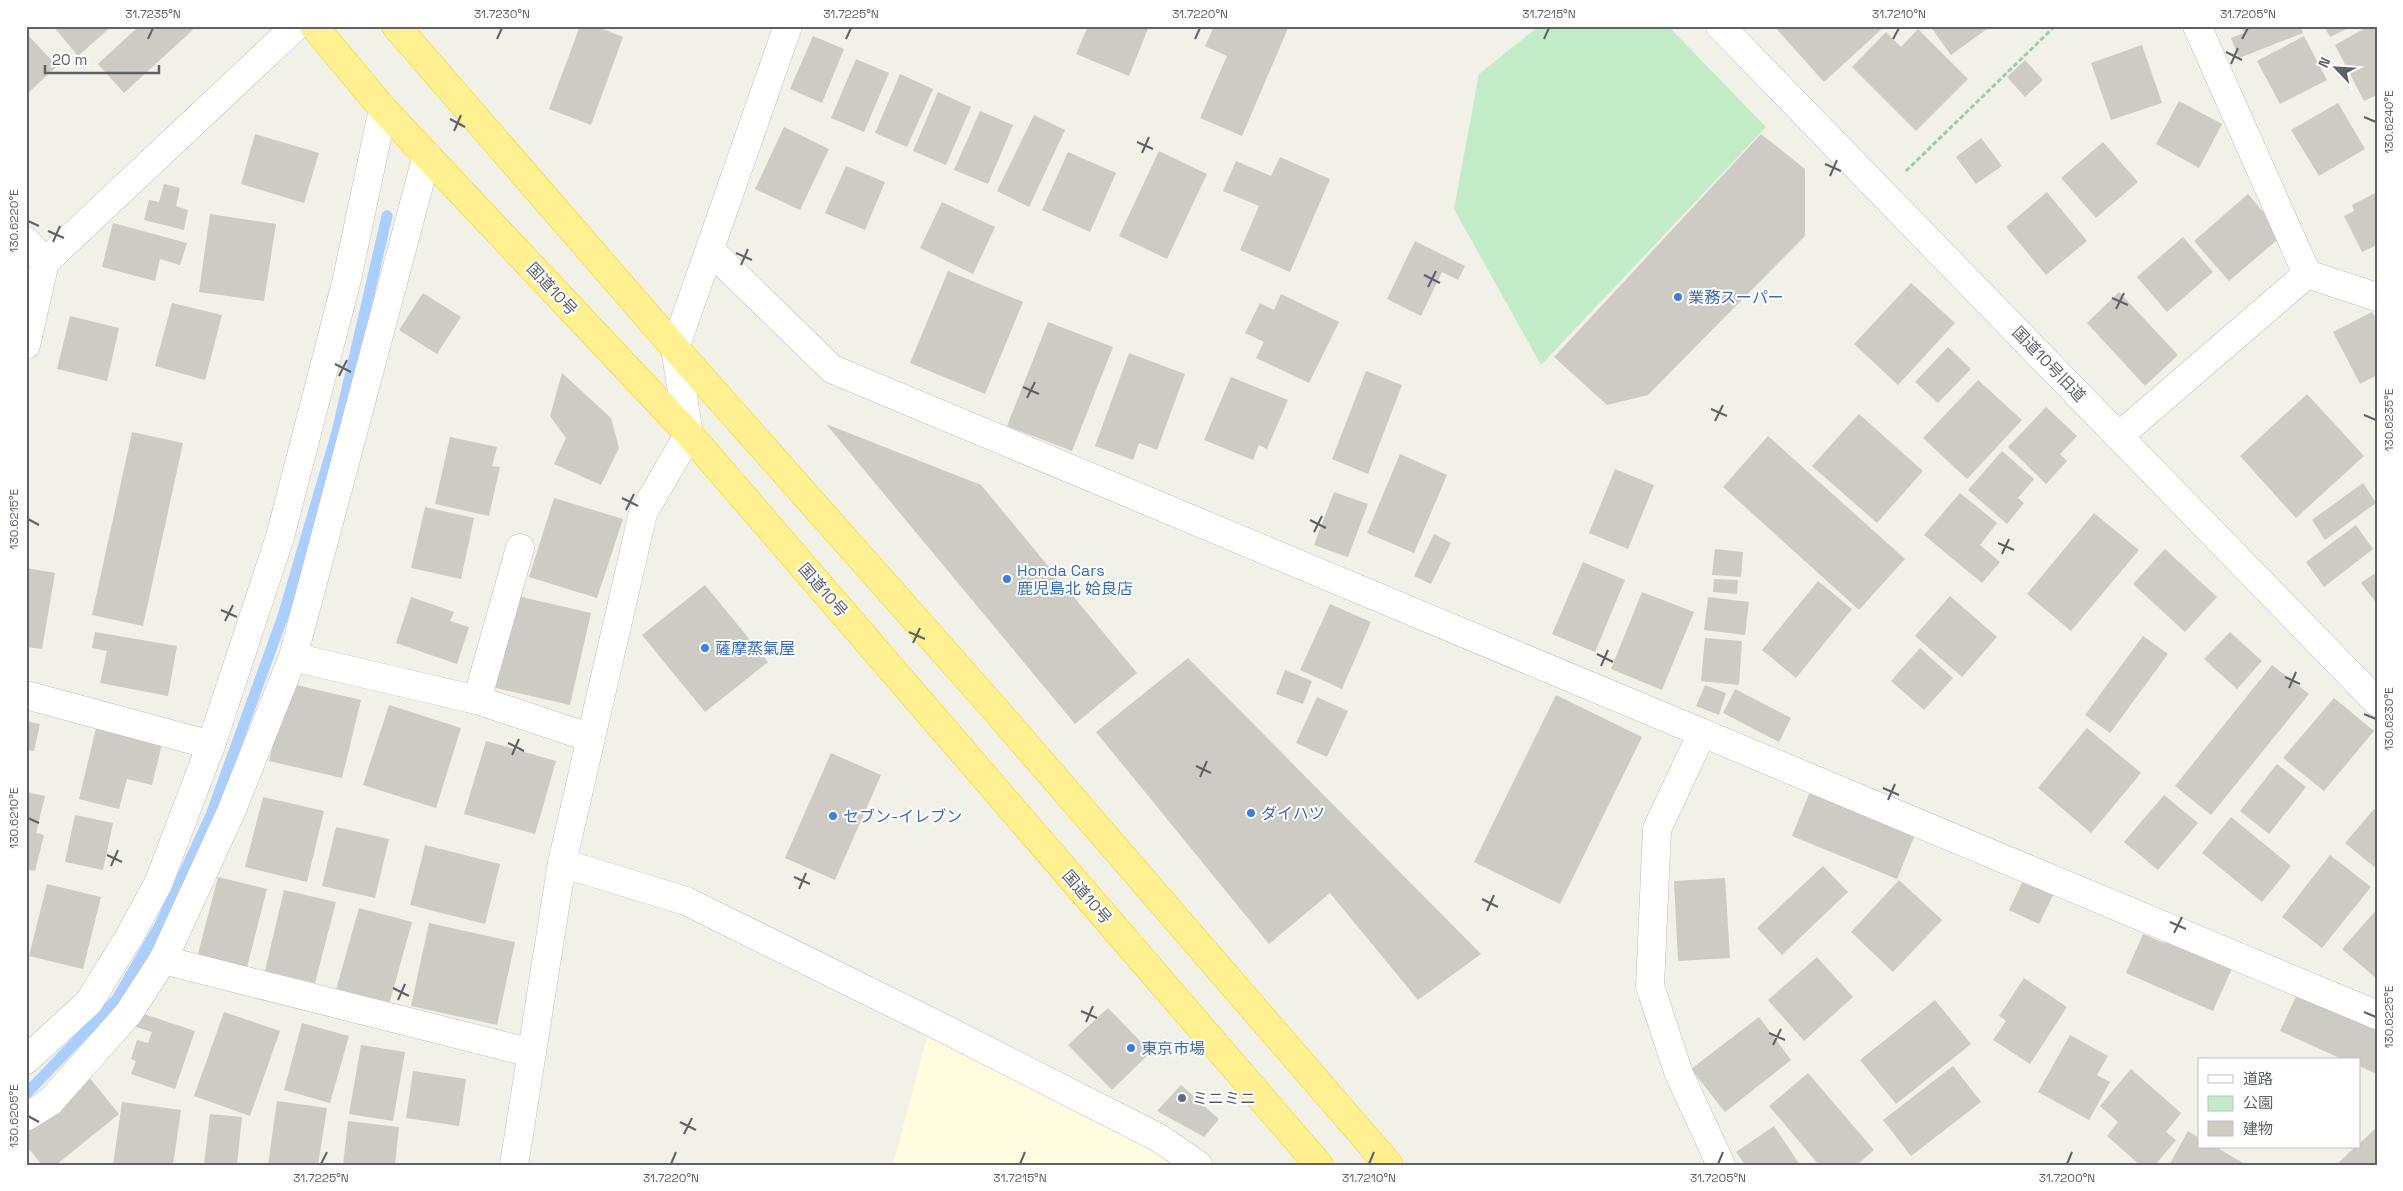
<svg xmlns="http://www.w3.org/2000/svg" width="2403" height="1191" font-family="'Space Grotesk','Noto Sans JP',sans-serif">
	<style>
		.commercial { fill: #fffcdf }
		.green { fill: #c2ebc7 }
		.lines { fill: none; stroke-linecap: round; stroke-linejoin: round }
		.stream { stroke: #aacfff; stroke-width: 11 }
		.building { fill: #cdcbc4 }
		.street-casing { stroke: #bbbec3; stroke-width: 29 }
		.secondary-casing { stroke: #bcbfc6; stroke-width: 29 }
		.highway-casing { stroke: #f9ca00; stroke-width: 29 }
		.path { stroke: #9accaf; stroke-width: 3; stroke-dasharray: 5 2.5; stroke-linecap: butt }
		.street { stroke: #fff; stroke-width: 28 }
		.secondary { stroke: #fff; stroke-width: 28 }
		.highway { stroke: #fff191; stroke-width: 28 }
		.ticks { fill: none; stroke: #5e6169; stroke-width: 2 }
		.shop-dot { fill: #3f7fe0; stroke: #fff; stroke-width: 2 }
		.service-dot { fill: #5c6f8a; stroke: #fff; stroke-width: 2 }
		.labels { text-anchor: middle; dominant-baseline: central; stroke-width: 4; stroke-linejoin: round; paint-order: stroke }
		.street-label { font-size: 16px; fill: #5e6169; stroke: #fff }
		.shop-label { font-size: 16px; fill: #366cbe; stroke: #fff; text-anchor: start }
		.service-label { font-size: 16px; fill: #4e5e75; stroke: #fff; text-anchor: start }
		.neatline { fill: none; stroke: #5e6169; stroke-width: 2 }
		.ticks-label { font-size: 12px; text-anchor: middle; fill: #5e6169 }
	</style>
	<rect width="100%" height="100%" fill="#f2f1e7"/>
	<!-- commercial -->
	<polygon class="commercial" points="931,1022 1198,1165 893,1165"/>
	<!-- green -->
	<polygon class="green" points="1539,26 1668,26 1766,127 1541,365 1454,209 1479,74"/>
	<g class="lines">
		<!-- stream -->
		<polyline class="stream" points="26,1094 117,999 160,925 211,815 283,616 337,432 387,216"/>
	</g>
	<!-- building -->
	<g class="building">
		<polygon points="53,26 112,26 78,56"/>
		<polygon points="139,26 197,26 124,93 98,64"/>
		<polygon points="580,26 595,26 623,37 591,125 549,109"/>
		<polygon points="1088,26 1149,26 1129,76 1076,54"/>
		<polygon points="1214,26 1289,26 1242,136 1200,118 1227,56 1205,46"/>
		<polygon points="1774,26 1885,26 1824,82"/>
		<polygon points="1930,26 1991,26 1951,55"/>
		<polygon points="2241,26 2301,26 2303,33 2239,58 2231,38 2244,33"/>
		<polygon points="2324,26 2353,26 2330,37"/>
		<polygon points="2369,26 2377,26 2377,95 2364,101 2335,45"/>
		<polygon points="1918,29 1968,79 1916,131 1852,67 1886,32 1901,47"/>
		<polygon points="26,33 57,66 26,95"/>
		<polygon points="813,36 844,49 822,103 790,89"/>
		<polygon points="2304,36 2327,80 2280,104 2257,61"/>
		<polygon points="2142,45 2162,103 2111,120 2091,63"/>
		<polygon points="856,59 889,73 864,132 831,118"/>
		<polygon points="2025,60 2043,80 2025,97 2007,77"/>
		<polygon points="900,74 933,89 907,147 875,133"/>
		<polygon points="938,92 971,107 946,165 913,151"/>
		<polygon points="2179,101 2222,124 2199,168 2156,144"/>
		<polygon points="2338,103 2365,149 2319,176 2291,130"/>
		<polygon points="980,111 1013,125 988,184 954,170"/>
		<polygon points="1034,115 1065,130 1029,207 997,191"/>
		<polygon points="784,127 829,149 800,210 755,189"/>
		<polygon points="255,134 319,153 304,203 241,184"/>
		<polygon points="1761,134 1805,169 1805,236 1648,395 1607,405 1554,357"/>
		<polygon points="1981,138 2002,166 1976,184 1956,157"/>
		<polygon points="2103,142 2138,182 2096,218 2061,178"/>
		<polygon points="1159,151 1207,174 1167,259 1119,236"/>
		<polygon points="1068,152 1116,173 1090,232 1042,210"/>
		<polygon points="1280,157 1330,179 1290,272 1240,250 1259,206 1223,191 1236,161 1271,176"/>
		<polygon points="846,166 885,182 865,230 825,213"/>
		<polygon points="164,184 180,188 176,206 188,210 184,230 144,220 149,200 159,202"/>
		<polygon points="2047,192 2087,241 2046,275 2006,227"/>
		<polygon points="2377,192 2377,245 2362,252 2344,216 2354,211 2352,205"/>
		<polygon points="2248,194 2283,235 2229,281 2194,241"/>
		<polygon points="942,202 995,227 973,274 920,248"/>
		<polygon points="210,214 276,224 264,301 199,292"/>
		<polygon points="113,223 187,243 180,265 160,259 155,281 102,267"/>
		<polygon points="2183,237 2213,272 2167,312 2137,277"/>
		<polygon points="1415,241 1465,266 1458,280 1442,272 1421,316 1387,299"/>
		<polygon points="948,271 1023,302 985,394 910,363"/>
		<polygon points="1911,283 1955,323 1898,385 1854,344"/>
		<polygon points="2119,292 2178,355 2145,386 2087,323"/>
		<polygon points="423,293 461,317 437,354 399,330"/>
		<polygon points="1281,294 1339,322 1309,383 1256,358 1264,342 1245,333 1260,303 1274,310"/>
		<polygon points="172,303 222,315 205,380 155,366"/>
		<polygon points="2372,312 2377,320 2377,375 2360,384 2333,332"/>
		<polygon points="70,316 119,328 107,381 57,369"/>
		<polygon points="1048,322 1113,347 1072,451 1007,426"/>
		<polygon points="1948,347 1971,369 1938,403 1915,382"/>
		<polygon points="1129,353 1185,374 1157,450 1139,443 1133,460 1095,446"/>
		<polygon points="1366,371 1402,385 1368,474 1332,459"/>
		<polygon points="562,373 611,418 619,448 601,485 554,464 566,438 550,416"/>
		<polygon points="1231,377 1288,400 1267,449 1259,445 1253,460 1204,440"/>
		<polygon points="1978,380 2022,420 1967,479 1923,438"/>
		<polygon points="2307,394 2364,456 2296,518 2240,456"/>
		<polygon points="2046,407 2077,436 2060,454 2067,461 2046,484 2008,447"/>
		<polygon points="1859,414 1923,471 1877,523 1812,466"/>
		<polygon points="826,424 981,485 1137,673 1075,724"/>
		<polygon points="132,432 183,443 143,626 92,615"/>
		<polygon points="1768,436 1905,559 1859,610 1723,487"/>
		<polygon points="450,437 497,447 492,466 500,467 489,516 435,504"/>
		<polygon points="2002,451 2034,479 2018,498 2024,503 2007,524 1968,490"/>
		<polygon points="1400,454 1447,475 1414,553 1367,533"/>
		<polygon points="1615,469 1654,485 1628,549 1589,533"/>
		<polygon points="2363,483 2376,503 2325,540 2312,520"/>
		<polygon points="1334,492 1368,504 1348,557 1314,545"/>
		<polygon points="1960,493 1997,523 1980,545 2000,562 1982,583 1924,535"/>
		<polygon points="554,498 623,519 597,598 529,577"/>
		<polygon points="425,507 474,518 461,579 411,568"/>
		<polygon points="2094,513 2139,550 2071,631 2027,594"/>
		<polygon points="2356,525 2373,549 2324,587 2306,562"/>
		<polygon points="1434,534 1451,543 1431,584 1414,576"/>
		<polygon points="1715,549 1743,552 1741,577 1712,575"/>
		<polygon points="2165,549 2217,597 2185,632 2133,584"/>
		<polygon points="1583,562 1625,580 1595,652 1552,634"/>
		<polygon points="26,568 55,573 42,649 26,647"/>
		<polygon points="2377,572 2377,604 2361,583"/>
		<polygon points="1714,579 1738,580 1737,594 1713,592"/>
		<polygon points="1818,581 1852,609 1796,678 1762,650"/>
		<polygon points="705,585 768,662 705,712 642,635"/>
		<polygon points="1642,592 1694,612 1662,690 1611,669"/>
		<polygon points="513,595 591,613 570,705 492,687"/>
		<polygon points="1950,596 1997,637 1962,677 1915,636"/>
		<polygon points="411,597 454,612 450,621 469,627 457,664 396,643"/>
		<polygon points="1708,597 1749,602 1745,635 1704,630"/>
		<polygon points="1330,604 1371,622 1342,689 1300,670"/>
		<polygon points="95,632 177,646 168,696 100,683 107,651 92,648"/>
		<polygon points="2230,632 2262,661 2237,689 2204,659"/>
		<polygon points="2143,636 2168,654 2110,733 2085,715"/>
		<polygon points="1705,638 1742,641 1739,685 1701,681"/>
		<polygon points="1920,648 1953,678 1924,710 1891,681"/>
		<polygon points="1188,658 1481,954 1418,1000 1330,893 1269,944 1096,732"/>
		<polygon points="2272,665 2309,694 2211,815 2175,786"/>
		<polygon points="1285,670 1312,681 1303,704 1276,694"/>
		<polygon points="288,683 361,700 342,778 269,761"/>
		<polygon points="1705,685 1726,693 1719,715 1696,706"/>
		<polygon points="1735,689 1791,718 1779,742 1723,713"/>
		<polygon points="1556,695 1642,737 1560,904 1474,862"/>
		<polygon points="1317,697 1348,711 1327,757 1296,743"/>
		<polygon points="2334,698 2374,731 2324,791 2283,758"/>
		<polygon points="389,705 461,728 436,808 363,785"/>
		<polygon points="26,721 40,724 34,751 26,750"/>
		<polygon points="96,728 162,744 152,785 127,779 119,809 79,799"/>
		<polygon points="2087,728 2141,773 2091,833 2038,788"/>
		<polygon points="486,741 556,761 535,834 464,814"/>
		<polygon points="831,753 881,775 835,880 785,858"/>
		<polygon points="2277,764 2306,787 2269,834 2240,811"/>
		<polygon points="1811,789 1916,832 1897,879 1792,836"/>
		<polygon points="26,792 45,796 36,833 44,835 35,871 26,869"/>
		<polygon points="2164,795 2198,823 2158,870 2124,842"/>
		<polygon points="263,797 324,811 307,882 245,867"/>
		<polygon points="2374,809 2377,811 2377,869 2345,843"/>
		<polygon points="75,815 113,823 103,870 65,862"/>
		<polygon points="2231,817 2291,866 2262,902 2202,853"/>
		<polygon points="336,827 389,839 375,898 322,886"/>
		<polygon points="425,845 500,864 485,924 410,905"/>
		<polygon points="2330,855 2371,887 2322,948 2282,917"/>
		<polygon points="1823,866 1848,892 1782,955 1757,928"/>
		<polygon points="2026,874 2056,889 2039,924 2009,910"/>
		<polygon points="218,877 267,889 247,967 198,954"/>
		<polygon points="1725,878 1730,958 1678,961 1674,881"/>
		<polygon points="1899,880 1942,920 1893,972 1851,932"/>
		<polygon points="47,884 101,897 83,969 29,956"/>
		<polygon points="284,890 336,902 315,983 265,971"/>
		<polygon points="359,908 412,922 389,1005 336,990"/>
		<polygon points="2377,909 2377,979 2342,949"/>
		<polygon points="429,923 515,942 497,1025 411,1006"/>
		<polygon points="2143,934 2164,943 2168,935 2234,964 2213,1011 2126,973"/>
		<polygon points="1817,957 1853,997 1804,1041 1768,1000"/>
		<polygon points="2024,978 2067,1007 2030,1064 1993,1040 2006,1021 1999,1016"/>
		<polygon points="2299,990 2377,1025 2377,1074 2359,1066 2359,1060 2344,1060 2280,1031"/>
		<polygon points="1935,1000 1971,1044 1896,1104 1860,1060"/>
		<polygon points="1108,1008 1151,1052 1112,1090 1068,1045"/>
		<polygon points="224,1012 280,1031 250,1116 194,1096"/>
		<polygon points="141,1013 195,1031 175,1089 131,1074 136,1061 131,1059 137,1040 148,1043 152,1032 136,1027"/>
		<polygon points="1759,1017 1791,1060 1725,1112 1691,1069"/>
		<polygon points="302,1023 349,1036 330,1103 284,1090"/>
		<polygon points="2070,1035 2108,1056 2097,1075 2110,1082 2089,1120 2038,1092"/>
		<polygon points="361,1045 405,1052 393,1121 349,1114"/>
		<polygon points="1953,1066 1981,1102 1911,1156 1883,1120"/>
		<polygon points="2131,1069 2181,1113 2166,1132 2176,1140 2155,1165 2140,1165 2107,1136 2118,1122 2100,1106"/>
		<polygon points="413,1071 466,1079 459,1126 406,1118"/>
		<polygon points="1808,1073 1874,1150 1857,1165 1819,1165 1769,1106"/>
		<polygon points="89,1077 119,1114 56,1165 42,1165 26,1145 26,1128"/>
		<polygon points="1181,1085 1219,1119 1204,1137 1157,1111"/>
		<polygon points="277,1101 327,1108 318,1165 268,1165"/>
		<polygon points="122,1102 181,1110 173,1165 113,1165"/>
		<polygon points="210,1114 242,1117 237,1165 204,1165"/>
		<polygon points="348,1121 399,1127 395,1165 343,1165"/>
		<polygon points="1774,1126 1800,1165 1745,1165 1736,1152"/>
		<polygon points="2377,1127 2377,1165 2336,1165 2355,1147 2359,1147 2359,1144"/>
		<polygon points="2188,1131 2199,1138 2199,1147 2216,1147 2243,1163 2242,1165 2169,1165"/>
	</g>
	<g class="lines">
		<defs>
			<g id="street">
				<polyline points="2197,26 2307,274 2377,297"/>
				<polyline points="26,241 45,262"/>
				<polyline points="710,250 832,369 2377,1015"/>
				<polyline points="26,345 45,262 296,26"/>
				<polyline points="2119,436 2307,274"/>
				<polyline points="293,657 477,700 591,738"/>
				<polyline points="26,695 211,745 280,537 347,279 383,109"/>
				<polyline points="477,700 520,548"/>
				<polyline points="1702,733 1657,829 1650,986 1679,1074 1721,1165"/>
				<polyline points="562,863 686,901 931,1022 1159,1138 1198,1165"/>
				<polyline points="163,960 532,1053"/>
				<polyline points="26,1060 89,1002 129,937 158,884 211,745"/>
				<polyline points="26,1117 50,1102 128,1014 163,960 231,812 293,657 427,155"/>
			</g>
			<g id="secondary">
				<polyline points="1720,26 2377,702"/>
				<polyline points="514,1165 562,863 643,513 689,434 675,348 788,26"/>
			</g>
			<g id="highway">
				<polyline points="314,26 383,109 689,434 1319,1165"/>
				<polyline points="396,26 675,348 994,708 1389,1165"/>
			</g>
		</defs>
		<!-- street casing -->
		<use href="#street" class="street-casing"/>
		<!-- secondary casing -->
		<use href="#secondary" class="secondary-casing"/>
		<!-- highway casing -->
		<use href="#highway" class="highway-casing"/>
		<!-- path -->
		<polyline class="path" points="1906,171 2052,29 2052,26"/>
		<!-- street -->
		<use href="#street" class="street"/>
		<!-- secondary -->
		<use href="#secondary" class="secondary"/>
		<!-- highway -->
		<use href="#highway" class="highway"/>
	</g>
	<!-- ticks -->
	<path class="ticks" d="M148,39L153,28M497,39L502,28M846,39L851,28M1195,39L1200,28M1544,39L1549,28M1893,39L1899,28M2242,39L2248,28M2226,52L2242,60M2231,64L2238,48M2364,117L2376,122M450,119L465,127M454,131L461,115M1137,142L1153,149M1142,153L1149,137M1825,164L1841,171M1830,176L1837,160M28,221L39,226M48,231L64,238M53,242L60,226M736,253L752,260M741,265L748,249M1424,275L1440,283M1428,287L1436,271M2112,298L2128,305M2116,309L2124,293M335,364L351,372M339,376L347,360M1023,387L1039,394M1027,398L1035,382M1711,409L1727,416M2364,415L2376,420M1715,421L1723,405M622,498L638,506M626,510L634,494M28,519L39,525M1310,520L1326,528M1314,532L1322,516M1998,543L2014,550M2002,554L2009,539M221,610L237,617M225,621L233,605M909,632L925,639M913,643L920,628M1597,654L1613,662M1601,666L1608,650M2285,677L2300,684M2289,688L2296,672M2364,714L2376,719M508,743L524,751M512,755L519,739M1196,766L1211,773M1200,777L1207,761M1883,788L1899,795M1888,800L1895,784M28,818L39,823M107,855L122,862M111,866L118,850M794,877L810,884M799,889L806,873M1482,899L1498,907M1487,911L1494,895M2170,922L2186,929M2174,933L2182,917M393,988L409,996M398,1000L405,984M1081,1011L1097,1018M2364,1012L2376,1017M1086,1022L1093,1006M1769,1033L1785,1040M1773,1045L1781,1029M28,1116L39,1122M680,1122L696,1130M684,1134L692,1118M321,1164L327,1152M671,1164L676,1152M1020,1164L1025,1152M1369,1164L1374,1152M1718,1164L1723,1152M2067,1164L2072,1152"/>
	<!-- markers -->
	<g class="shop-dot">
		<circle cx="1678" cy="297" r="5"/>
		<circle cx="1007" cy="579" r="5"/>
		<circle cx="705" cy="648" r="5"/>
		<circle cx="1251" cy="813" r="5"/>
		<circle cx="833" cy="816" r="5"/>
		<circle cx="1131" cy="1048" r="5"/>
	</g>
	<circle class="service-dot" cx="1182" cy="1098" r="5"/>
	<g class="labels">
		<!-- street labels -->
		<g class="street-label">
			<text transform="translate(552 289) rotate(47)">国道10号</text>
			<text transform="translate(2049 364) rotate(46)">国道10号旧道</text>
			<text transform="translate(823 590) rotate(49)">国道10号</text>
			<text transform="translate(1087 897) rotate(49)">国道10号</text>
		</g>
		<!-- shop labels -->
		<g class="shop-label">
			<text x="1688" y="297">業務スーパー</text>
			<text x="1017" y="570">Honda Cars<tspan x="1017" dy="18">鹿児島北 姶良店</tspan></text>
			<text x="715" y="648">薩摩蒸氣屋</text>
			<text x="1261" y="813">ダイハツ</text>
			<text x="843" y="816">セブン-イレブン</text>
			<text x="1141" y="1048">東京市場</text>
		</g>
		<!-- service labels -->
		<g class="service-label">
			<text x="1192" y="1098">ミニミニ</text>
		</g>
	</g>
	<!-- border -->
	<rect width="2403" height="1191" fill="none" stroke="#ffffff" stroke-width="55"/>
	<!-- legend -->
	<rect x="2198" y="1058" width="162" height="90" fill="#ffffff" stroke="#bfc0c3"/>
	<rect x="2208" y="1075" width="25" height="8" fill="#ffffff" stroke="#bfc0c3"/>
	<text x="2243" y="1084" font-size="15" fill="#5e6169">道路</text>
	<rect x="2208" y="1096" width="25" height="15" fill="#c2ebc7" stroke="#bfc0c3"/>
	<text x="2243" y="1108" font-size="15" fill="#5e6169">公園</text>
	<rect x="2208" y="1121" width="25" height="15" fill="#cdcbc4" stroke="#bfc0c3"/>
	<text x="2243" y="1134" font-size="15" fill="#5e6169">建物</text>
	<!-- north arrow -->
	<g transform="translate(2336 68) rotate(295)" stroke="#ffffff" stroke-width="4" paint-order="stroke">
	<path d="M0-4L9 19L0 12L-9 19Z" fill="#5e6169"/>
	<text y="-8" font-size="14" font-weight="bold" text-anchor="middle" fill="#5e6169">N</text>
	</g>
	<!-- scale -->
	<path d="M45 65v8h114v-8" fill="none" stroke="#5e6169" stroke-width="2.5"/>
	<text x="52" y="65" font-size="15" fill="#5e6169" stroke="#ffffff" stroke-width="4" paint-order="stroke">20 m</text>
	<rect x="28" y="28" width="2348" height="1136" class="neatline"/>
	<g class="ticks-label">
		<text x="153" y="18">31.7235°N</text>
		<text x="502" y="18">31.7230°N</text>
		<text x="851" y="18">31.7225°N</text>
		<text x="1200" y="18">31.7220°N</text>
		<text x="1549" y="18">31.7215°N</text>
		<text x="1899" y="18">31.7210°N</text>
		<text x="2248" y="18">31.7205°N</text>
		<text transform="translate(2389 122) rotate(-90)" y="4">130.6240°E</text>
		<text transform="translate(14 221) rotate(-90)" y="4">130.6220°E</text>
		<text transform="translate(2389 420) rotate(-90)" y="4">130.6235°E</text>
		<text transform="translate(14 519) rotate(-90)" y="4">130.6215°E</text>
		<text transform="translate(2389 719) rotate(-90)" y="4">130.6230°E</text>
		<text transform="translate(14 818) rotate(-90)" y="4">130.6210°E</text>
		<text transform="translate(2389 1017) rotate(-90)" y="4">130.6225°E</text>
		<text transform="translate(14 1116) rotate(-90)" y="4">130.6205°E</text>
		<text x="321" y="1182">31.7225°N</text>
		<text x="671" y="1182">31.7220°N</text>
		<text x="1020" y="1182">31.7215°N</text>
		<text x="1369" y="1182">31.7210°N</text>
		<text x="1718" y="1182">31.7205°N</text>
		<text x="2067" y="1182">31.7200°N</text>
	</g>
</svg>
